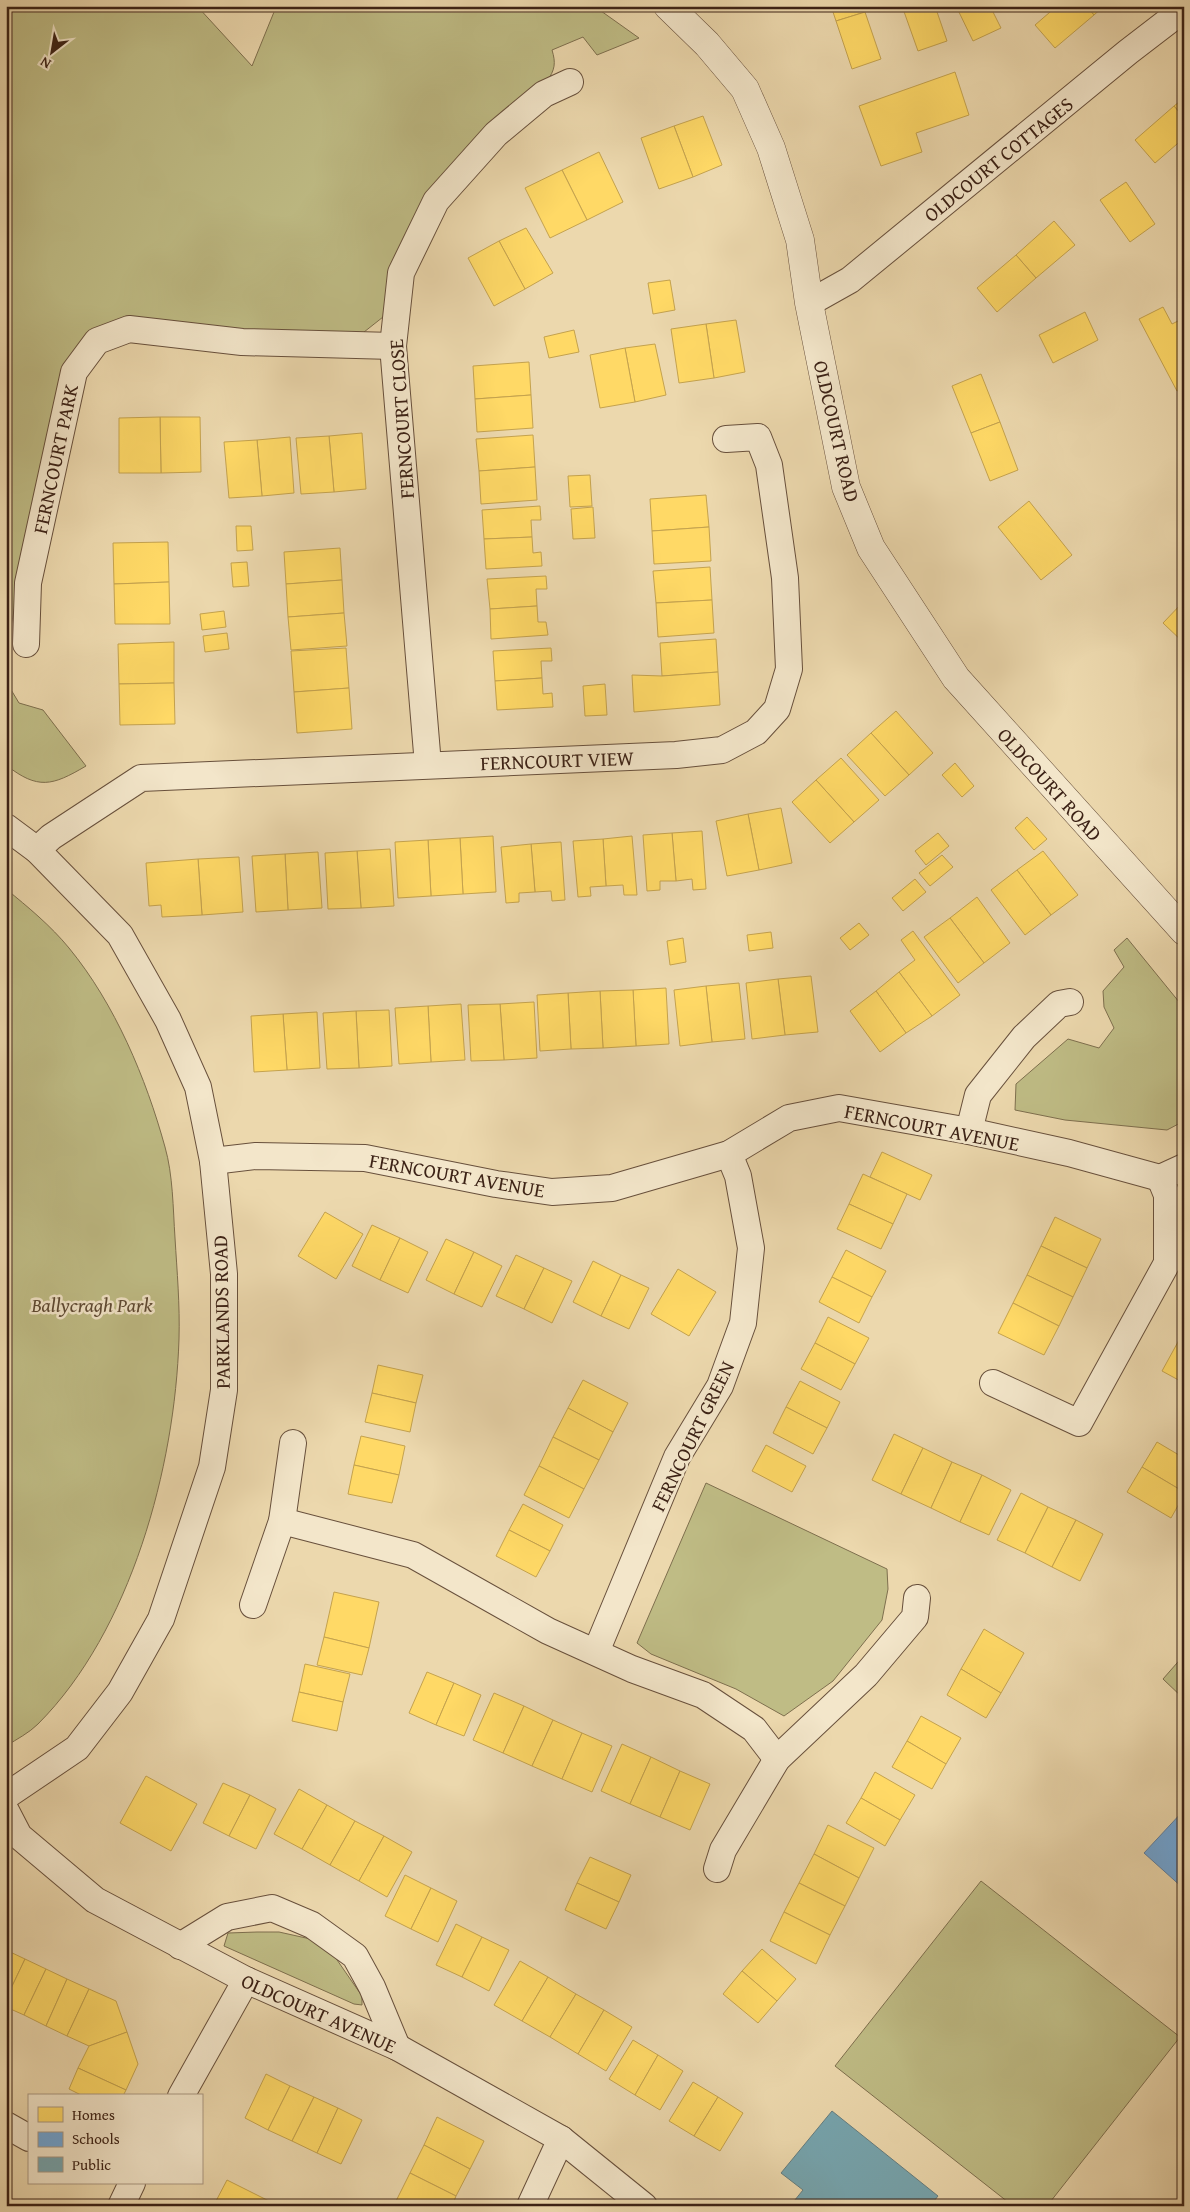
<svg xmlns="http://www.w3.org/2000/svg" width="1190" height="2212" font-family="'Gentium Book Plus',serif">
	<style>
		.green { fill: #bfbc85; stroke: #7e6f4e }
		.homes { fill: #ffd966; stroke: #c4a24e }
		.schools { fill: #6fa8dc; stroke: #6080a1 }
		.public { fill: #76a5af; stroke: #657e81 }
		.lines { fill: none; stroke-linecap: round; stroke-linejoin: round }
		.minor-casing { stroke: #68503c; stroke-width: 28 }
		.tertiary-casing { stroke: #68503c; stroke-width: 29 }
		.minor { stroke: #f3e6ca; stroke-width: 26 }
		.tertiary { stroke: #f3e6ca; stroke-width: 28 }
		.labels { text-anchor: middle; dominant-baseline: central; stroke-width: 5; stroke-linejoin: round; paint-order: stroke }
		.street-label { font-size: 20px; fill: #3c2216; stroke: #f3e6ca }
		.park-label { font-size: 20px; font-style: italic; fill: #5d4832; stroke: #f3e6ca }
	</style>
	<rect width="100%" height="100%" fill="#ecd8ad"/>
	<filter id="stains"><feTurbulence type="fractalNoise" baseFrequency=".004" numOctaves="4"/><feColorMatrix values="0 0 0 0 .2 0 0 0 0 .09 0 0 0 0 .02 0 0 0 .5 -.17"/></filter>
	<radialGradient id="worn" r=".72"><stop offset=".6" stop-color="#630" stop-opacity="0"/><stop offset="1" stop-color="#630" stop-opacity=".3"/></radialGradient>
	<!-- green -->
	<g class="green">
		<path d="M6,6H197L252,66L274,12V6H594L639,38L597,55L583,37L552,50C556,63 555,70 547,81L489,127L383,317L359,336L93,332L20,581L9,636L10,688L19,703L43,710L86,766C52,786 38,790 6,765Z"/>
		<path d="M6,889C28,907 51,926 69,948C115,1004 146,1078 165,1147C173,1175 173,1208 175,1238C177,1271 180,1305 179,1339C175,1467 131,1631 38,1724C29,1733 17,1739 6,1746Z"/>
		<polygon points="1127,938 1184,1008 1184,1121 1167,1130 1065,1120 1015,1110 1016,1084 1068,1039 1099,1048 1114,1028 1104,1007 1103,991 1124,967 1114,950"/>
		<polygon points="706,1483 887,1569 888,1589 882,1620 833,1681 784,1716 736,1689 651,1654 637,1643"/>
		<polygon points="1184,1655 1184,1699 1163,1679"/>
		<polygon points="981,1881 1180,2037 1047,2206 1013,2206 835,2066"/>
		<polygon points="257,1932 279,1932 315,1940 335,1957 362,1996 362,2005 354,2004 224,1946 228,1933"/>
	</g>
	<!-- homes -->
	<g class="homes">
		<polygon points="831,6 863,6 865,12 836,21"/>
		<polygon points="902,6 935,6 947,41 918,51"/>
		<polygon points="956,6 990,6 1001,28 973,41"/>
		<polygon points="1057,6 1087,6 1094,15 1055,48 1035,25"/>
		<polygon points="1087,6 1104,6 1094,15"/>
		<polygon points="865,12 881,59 852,69 836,21"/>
		<polygon points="955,72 969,115 916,133 922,152 881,166 859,106"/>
		<polygon points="1184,98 1184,118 1174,106"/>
		<polygon points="1174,106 1184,118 1184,138 1155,163 1135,140"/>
		<polygon points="703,116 722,165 693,177 674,126"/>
		<polygon points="674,126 693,177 659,189 641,138"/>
		<polygon points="599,152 623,202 587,220 562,170"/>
		<polygon points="562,170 587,220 550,238 525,188"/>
		<polygon points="1126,182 1155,224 1130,242 1100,200"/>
		<polygon points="1054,221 1075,245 1036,278 1016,255"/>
		<polygon points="526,228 553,273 525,289 499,241"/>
		<polygon points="499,241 525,289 494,306 468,258"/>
		<polygon points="1016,255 1036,278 997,312 977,288"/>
		<polygon points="670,280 675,310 653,314 648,283"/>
		<polygon points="1163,307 1172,324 1184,318 1184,388 1177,391 1139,319"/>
		<polygon points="1085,312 1098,340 1053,363 1039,335"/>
		<polygon points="736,320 745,372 714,378 706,324"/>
		<polygon points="706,324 714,378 679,383 671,329"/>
		<polygon points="574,330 579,352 549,358 544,337"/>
		<polygon points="655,344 666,395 635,402 625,348"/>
		<polygon points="625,348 635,402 600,408 590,355"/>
		<polygon points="529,362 531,395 475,399 473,366"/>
		<polygon points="981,374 1000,422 971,433 952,386"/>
		<polygon points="531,395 533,428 477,432 475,399"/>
		<polygon points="160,417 200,417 201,472 161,473"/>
		<polygon points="160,417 161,473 119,473 119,418"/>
		<polygon points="1000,422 1018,470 990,481 971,433"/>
		<polygon points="362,433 366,489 334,492 329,436"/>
		<polygon points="533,435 535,467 479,471 476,439"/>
		<polygon points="329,436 334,492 301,494 296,438"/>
		<polygon points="290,437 294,493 262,496 257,440"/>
		<polygon points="257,440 262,496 229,498 224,442"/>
		<polygon points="535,467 537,500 481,504 479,471"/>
		<polygon points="590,475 592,506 570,507 568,476"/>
		<polygon points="706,495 709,527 652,531 650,499"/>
		<polygon points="1029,501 1072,555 1041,580 998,527"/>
		<polygon points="540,506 541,520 531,520 532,537 484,539 482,510"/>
		<polygon points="593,507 595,538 573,539 571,509"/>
		<polygon points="236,526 251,526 253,550 237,551"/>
		<polygon points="709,527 711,561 654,564 652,531"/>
		<polygon points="532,537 533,553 541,552 542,566 486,569 484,539"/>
		<polygon points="168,542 169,582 114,584 113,543"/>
		<polygon points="340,548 342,580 286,584 284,552"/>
		<polygon points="247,562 249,586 233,587 231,563"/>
		<polygon points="710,567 712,600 656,603 653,571"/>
		<polygon points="546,576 547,589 536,589 537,606 490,609 487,579"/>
		<polygon points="342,580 344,613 288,617 286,584"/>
		<polygon points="169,582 170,624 115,624 114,584"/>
		<polygon points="712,600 714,633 658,637 656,603"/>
		<polygon points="1184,601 1184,643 1163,623"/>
		<polygon points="537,606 538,622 546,622 548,635 491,639 490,609"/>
		<polygon points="224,611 226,627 202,630 200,614"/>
		<polygon points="344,613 347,646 291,650 288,617"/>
		<polygon points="227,633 229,649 205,652 203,636"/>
		<polygon points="716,639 718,672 662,676 660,643"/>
		<polygon points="174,642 174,683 119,684 118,644"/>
		<polygon points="346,648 349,688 294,692 291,651"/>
		<polygon points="551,648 552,661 541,661 542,678 495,681 493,651"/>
		<polygon points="718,672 720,705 634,712 632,675 662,676"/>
		<polygon points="542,678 543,694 552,693 553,707 497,710 495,681"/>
		<polygon points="174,683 175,724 120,725 119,684"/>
		<polygon points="605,684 607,715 585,716 583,686"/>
		<polygon points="349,688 352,729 297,733 294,692"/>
		<polygon points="896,711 933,753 909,775 871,733"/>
		<polygon points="871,733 909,775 885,796 847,755"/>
		<polygon points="841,758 879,800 854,822 816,780"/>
		<polygon points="955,763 974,786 962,797 942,775"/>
		<polygon points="816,780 854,822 830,843 792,802"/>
		<polygon points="781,808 792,863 759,870 748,814"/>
		<polygon points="748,814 759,870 727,876 716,821"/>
		<polygon points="1027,817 1047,839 1034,850 1015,828"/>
		<polygon points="702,831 706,889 693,890 692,879 676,881 672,833"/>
		<polygon points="672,833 676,881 660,881 660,890 647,891 643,835"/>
		<polygon points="938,833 949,846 926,865 915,851"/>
		<polygon points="493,836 496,892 463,894 460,838"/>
		<polygon points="632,836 637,895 624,895 623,885 606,886 603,839"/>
		<polygon points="460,838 463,894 431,896 428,840"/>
		<polygon points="603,839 606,886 590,887 591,896 578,897 573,841"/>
		<polygon points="428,840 431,896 398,898 395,842"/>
		<polygon points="561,842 565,900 552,901 551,891 535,892 531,844"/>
		<polygon points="531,844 535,892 519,893 519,902 506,903 501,847"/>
		<polygon points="390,849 394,906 361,908 357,851"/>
		<polygon points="357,851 361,908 328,909 325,853"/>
		<polygon points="1043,851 1078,895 1051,915 1017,870"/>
		<polygon points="318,852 322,908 288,910 285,854"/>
		<polygon points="285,854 288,910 256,912 252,856"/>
		<polygon points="942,855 953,867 930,886 919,873"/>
		<polygon points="239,857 243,912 202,915 198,859"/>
		<polygon points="198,859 202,915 162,917 161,905 149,906 146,863"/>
		<polygon points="1017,870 1051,915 1025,935 991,890"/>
		<polygon points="915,879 926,892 903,911 892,898"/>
		<polygon points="977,897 1010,943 984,963 950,918"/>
		<polygon points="950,918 984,963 958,983 924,937"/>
		<polygon points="859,923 869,935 850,950 840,938"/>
		<polygon points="913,931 960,995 932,1016 899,972 915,960 901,940"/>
		<polygon points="771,932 773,948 749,951 747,935"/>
		<polygon points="683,938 686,962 670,965 667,941"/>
		<polygon points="899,972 932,1016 906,1033 876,991"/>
		<polygon points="811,976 818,1032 785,1035 778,979"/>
		<polygon points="778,979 785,1035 752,1039 746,983"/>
		<polygon points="739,983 745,1039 712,1042 706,986"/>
		<polygon points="706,986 712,1042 680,1046 674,990"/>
		<polygon points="666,988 669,1044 636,1046 633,990"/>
		<polygon points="633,990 636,1046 603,1048 600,991"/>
		<polygon points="600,991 603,1048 571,1049 568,993"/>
		<polygon points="876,991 906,1033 880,1052 850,1011"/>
		<polygon points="568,993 571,1049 540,1051 537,995"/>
		<polygon points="534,1002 537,1058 504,1060 500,1004"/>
		<polygon points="461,1004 465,1060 431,1062 428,1006"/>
		<polygon points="500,1004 504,1060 471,1061 468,1005"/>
		<polygon points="428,1006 431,1062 399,1064 395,1008"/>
		<polygon points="389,1010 392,1066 359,1068 356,1011"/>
		<polygon points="356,1011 359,1068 327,1069 323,1013"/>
		<polygon points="317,1012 320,1068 287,1070 283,1014"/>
		<polygon points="283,1014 287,1070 254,1072 251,1016"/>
		<polygon points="882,1152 932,1175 920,1200 870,1177"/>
		<polygon points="863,1174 907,1194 893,1224 849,1204"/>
		<polygon points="849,1204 893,1224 881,1249 837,1229"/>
		<polygon points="325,1212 363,1234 336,1279 298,1256"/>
		<polygon points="1055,1217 1101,1239 1087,1268 1041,1246"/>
		<polygon points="372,1225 400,1238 380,1280 352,1266"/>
		<polygon points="400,1238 428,1252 408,1293 380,1280"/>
		<polygon points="446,1239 474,1252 454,1294 426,1280"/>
		<polygon points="1041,1246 1087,1268 1073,1297 1027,1275"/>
		<polygon points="846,1250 886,1271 872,1297 832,1277"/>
		<polygon points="474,1252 502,1266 482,1307 454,1294"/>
		<polygon points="516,1255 544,1268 524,1309 496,1296"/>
		<polygon points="593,1261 621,1275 601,1316 573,1302"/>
		<polygon points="544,1268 572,1281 552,1323 524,1309"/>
		<polygon points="678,1269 716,1292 689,1336 651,1314"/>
		<polygon points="621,1275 649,1288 629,1329 601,1316"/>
		<polygon points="1027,1275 1073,1297 1059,1326 1013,1303"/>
		<polygon points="832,1277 872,1297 859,1323 819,1302"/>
		<polygon points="1013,1303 1059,1326 1044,1355 998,1333"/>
		<polygon points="828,1317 869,1338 855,1364 815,1343"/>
		<polygon points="1184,1331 1184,1383 1162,1371"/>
		<polygon points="815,1343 855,1364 841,1390 801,1369"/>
		<polygon points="378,1365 423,1375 416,1403 372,1393"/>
		<polygon points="583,1380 628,1403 613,1432 568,1408"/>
		<polygon points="800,1381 840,1402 827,1428 786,1407"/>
		<polygon points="372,1393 416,1403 410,1432 365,1422"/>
		<polygon points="786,1407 827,1428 813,1454 773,1433"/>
		<polygon points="568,1408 613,1432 599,1460 553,1437"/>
		<polygon points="894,1434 923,1448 901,1494 872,1480"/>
		<polygon points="361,1436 405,1446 399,1475 354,1465"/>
		<polygon points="553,1437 599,1460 584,1489 539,1466"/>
		<polygon points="1157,1442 1184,1458 1184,1492 1142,1467"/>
		<polygon points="766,1445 806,1466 792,1492 752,1471"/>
		<polygon points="923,1448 952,1462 931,1508 901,1494"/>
		<polygon points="952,1462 982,1475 960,1522 931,1508"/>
		<polygon points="354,1465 399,1475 392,1503 348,1494"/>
		<polygon points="539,1466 584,1489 569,1518 524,1495"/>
		<polygon points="1142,1467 1184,1492 1184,1495 1171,1518 1127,1492"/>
		<polygon points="982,1475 1011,1490 989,1535 960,1522"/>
		<polygon points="1021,1493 1048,1507 1025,1553 997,1540"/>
		<polygon points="523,1504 563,1525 550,1551 509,1530"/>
		<polygon points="1048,1507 1076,1520 1052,1567 1025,1553"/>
		<polygon points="1076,1520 1103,1534 1080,1581 1052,1567"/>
		<polygon points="509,1530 550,1551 536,1577 496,1556"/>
		<polygon points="334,1592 379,1602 369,1648 324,1637"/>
		<polygon points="984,1629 1024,1653 1001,1693 961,1669"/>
		<polygon points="324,1637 369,1648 362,1675 317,1665"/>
		<polygon points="305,1664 350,1674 343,1702 299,1692"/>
		<polygon points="961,1669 1001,1693 986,1718 947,1695"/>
		<polygon points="427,1672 454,1683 436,1725 409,1713"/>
		<polygon points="454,1683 481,1695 464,1736 436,1725"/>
		<polygon points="299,1692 343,1702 337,1731 292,1721"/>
		<polygon points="494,1693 524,1706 503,1753 473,1740"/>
		<polygon points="524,1706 553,1720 532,1766 503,1753"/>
		<polygon points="921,1716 961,1738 946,1764 907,1741"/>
		<polygon points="553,1720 582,1733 562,1779 532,1766"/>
		<polygon points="582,1733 612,1746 592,1792 562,1779"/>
		<polygon points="907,1741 946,1764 932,1789 892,1767"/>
		<polygon points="622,1744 651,1757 630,1804 601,1791"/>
		<polygon points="651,1757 680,1771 660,1817 630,1804"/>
		<polygon points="680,1771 710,1784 690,1830 660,1817"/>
		<polygon points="875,1772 915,1795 900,1820 861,1798"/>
		<polygon points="146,1776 197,1804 171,1851 120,1823"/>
		<polygon points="223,1783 250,1795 229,1836 203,1823"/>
		<polygon points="299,1789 327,1805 302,1849 274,1834"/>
		<polygon points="250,1795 276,1809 256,1849 229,1836"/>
		<polygon points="861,1798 900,1820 885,1846 846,1823"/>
		<polygon points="327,1805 355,1821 330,1865 302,1849"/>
		<polygon points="355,1821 384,1836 359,1881 330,1865"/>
		<polygon points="828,1825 874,1848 859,1878 814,1854"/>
		<polygon points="384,1836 412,1852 387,1897 359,1881"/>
		<polygon points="814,1854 859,1878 845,1906 799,1883"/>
		<polygon points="590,1857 631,1875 619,1902 577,1883"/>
		<polygon points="405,1875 431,1888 411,1929 385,1916"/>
		<polygon points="577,1883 619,1902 606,1929 565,1910"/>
		<polygon points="799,1883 845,1906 830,1935 784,1912"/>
		<polygon points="431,1888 457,1901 438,1942 411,1929"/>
		<polygon points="784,1912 830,1935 816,1964 770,1941"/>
		<polygon points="456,1924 482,1937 462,1977 436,1965"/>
		<polygon points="482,1937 509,1950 489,1991 462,1977"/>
		<polygon points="762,1949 796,1979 777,2001 742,1971"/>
		<polygon points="6,1950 25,1959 6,1999"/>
		<polygon points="25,1959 46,1969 24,2015 6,2007 6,1999"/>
		<polygon points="520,1961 548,1977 522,2021 494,2005"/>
		<polygon points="46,1969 67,1979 46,2026 24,2015"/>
		<polygon points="742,1971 777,2001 758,2023 723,1994"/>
		<polygon points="548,1977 576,1994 550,2037 522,2021"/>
		<polygon points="67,1979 89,1989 67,2036 46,2026"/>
		<polygon points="89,1989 116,2001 127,2032 89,2046 67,2036"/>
		<polygon points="576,1994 604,2010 578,2054 550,2037"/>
		<polygon points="604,2010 632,2027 606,2071 578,2054"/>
		<polygon points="127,2032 138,2064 126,2090 78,2068 89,2046"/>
		<polygon points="633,2040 658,2055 635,2095 609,2079"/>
		<polygon points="658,2055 683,2071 660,2110 635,2095"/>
		<polygon points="78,2068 126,2090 123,2096 83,2096 69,2089"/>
		<polygon points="266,2074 290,2086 268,2130 245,2118"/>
		<polygon points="693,2082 718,2097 694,2136 669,2121"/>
		<polygon points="290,2086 314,2097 292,2141 268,2130"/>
		<polygon points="314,2097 338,2108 317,2153 292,2141"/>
		<polygon points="718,2097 743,2113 720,2151 694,2136"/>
		<polygon points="338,2108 362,2120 341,2164 317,2153"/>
		<polygon points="437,2117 484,2141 470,2169 424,2145"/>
		<polygon points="424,2145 470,2169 456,2196 410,2173"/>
		<polygon points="410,2173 456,2196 452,2206 406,2206 396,2201"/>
		<polygon points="227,2180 273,2203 272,2206 226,2206 216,2201"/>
	</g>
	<!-- schools -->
	<polygon class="schools" points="1184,1810 1184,1889 1144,1853"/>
	<!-- public -->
	<polygon class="public" points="832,2111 938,2196 930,2206 790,2206 803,2190 781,2173"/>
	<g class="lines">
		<defs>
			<g id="minor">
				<polyline points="809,303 850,280 1128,52 1184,9"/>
				<polyline points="26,644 28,583 74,372 97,341 129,329 242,342 393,346"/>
				<polyline points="428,765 393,346 401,273 436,201 496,134 544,94 570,82"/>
				<polyline points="6,827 37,850 120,935 168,1020 198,1087 213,1161 224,1274 224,1390 212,1467 161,1619 120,1692 77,1748 6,1796"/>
				<polyline points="37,850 51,837 141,778 676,755 722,750 756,732 777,709 789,669 785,578 769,465 758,437 726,439"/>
				<polyline points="969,1131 978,1095 1024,1037 1059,1004 1070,1002"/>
				<polyline points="213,1161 256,1156 365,1158 496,1184 552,1192 612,1188 729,1154 789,1118 839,1108 969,1131 1069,1153 1160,1178 1184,1167"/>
				<polyline points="993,1383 1079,1423 1167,1263 1167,1195 1160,1178"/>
				<polyline points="282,1521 413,1555 548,1631 632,1669 703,1695 754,1729 777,1759"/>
				<polyline points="253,1605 282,1521 293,1443"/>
				<polyline points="596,1652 677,1457 720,1386 743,1323 751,1248 738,1176 729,1154"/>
				<polyline points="6,1811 19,1836 95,1900 246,1980 397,2047 561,2139 644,2206"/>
				<polyline points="717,1869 723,1850 777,1759 866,1675 915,1617 917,1598"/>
				<polyline points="180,1946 227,1917 272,1908 312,1925 355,1956 372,1987 397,2047"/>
				<polyline points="181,2096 246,1980"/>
				<polyline points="6,2125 29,2138"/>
				<polyline points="121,2206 132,2183"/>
				<polyline points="530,2206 561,2139"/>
			</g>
			<polyline id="tertiary" points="668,6 707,44 745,89 771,148 800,240 809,303 846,487 871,548 956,678 1184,931"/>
		</defs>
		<!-- minor casing -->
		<use href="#minor" class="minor-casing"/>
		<!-- tertiary casing -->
		<use href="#tertiary" class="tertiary-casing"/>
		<!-- minor -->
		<use href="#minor" class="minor"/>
		<!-- tertiary -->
		<use href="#tertiary" class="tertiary"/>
	</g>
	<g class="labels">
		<!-- street labels -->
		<g class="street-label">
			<text transform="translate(998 159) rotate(-39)">OLDCOURT COTTAGES</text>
			<text transform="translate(401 419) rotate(-94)">FERNCOURT CLOSE</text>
			<text transform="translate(837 431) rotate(77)">OLDCOURT ROAD</text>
			<text transform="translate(55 459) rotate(-78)">FERNCOURT PARK</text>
			<text transform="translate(557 760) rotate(-2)">FERNCOURT VIEW</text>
			<text transform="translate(1050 784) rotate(48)">OLDCOURT ROAD</text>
			<text transform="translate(932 1127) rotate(11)">FERNCOURT AVENUE</text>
			<text transform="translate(457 1175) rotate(10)">FERNCOURT AVENUE</text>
			<text transform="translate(221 1312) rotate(-91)">PARKLANDS ROAD</text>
			<text transform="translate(692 1436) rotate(-64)">FERNCOURT GREEN</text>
			<text transform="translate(319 2013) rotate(24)">OLDCOURT AVENUE</text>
		</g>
		<!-- park labels -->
		<g class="park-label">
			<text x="92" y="1304">Ballycragh Park</text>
		</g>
	</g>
	<!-- margin -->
	<rect width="1190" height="2212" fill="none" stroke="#ecd8ad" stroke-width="25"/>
	<rect x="8" y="8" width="1175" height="2197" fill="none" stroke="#3c2216" stroke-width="2.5"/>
	<rect x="12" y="12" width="1165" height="2187" fill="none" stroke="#3c2216"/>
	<!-- legend -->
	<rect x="28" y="2094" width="175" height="90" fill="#f3e6ca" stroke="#aa9882"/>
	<rect x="38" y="2107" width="25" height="15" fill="#ffd966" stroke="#aa9882"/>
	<text x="72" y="2120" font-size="15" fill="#3c2216">Homes</text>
	<rect x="38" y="2132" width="25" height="15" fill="#6fa8dc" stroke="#aa9882"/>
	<text x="72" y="2144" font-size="15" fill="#3c2216">Schools</text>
	<rect x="38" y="2157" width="25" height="15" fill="#76a5af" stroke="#aa9882"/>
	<text x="72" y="2170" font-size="15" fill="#3c2216">Public</text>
	<!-- north arrow -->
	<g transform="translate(52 52) rotate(211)" stroke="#f3e6ca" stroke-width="4" paint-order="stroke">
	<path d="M0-4L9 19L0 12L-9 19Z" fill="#3c2216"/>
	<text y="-8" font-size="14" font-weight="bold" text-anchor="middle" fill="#3c2216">N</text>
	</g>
	<rect width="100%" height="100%" filter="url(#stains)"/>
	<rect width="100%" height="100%" fill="url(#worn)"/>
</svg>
